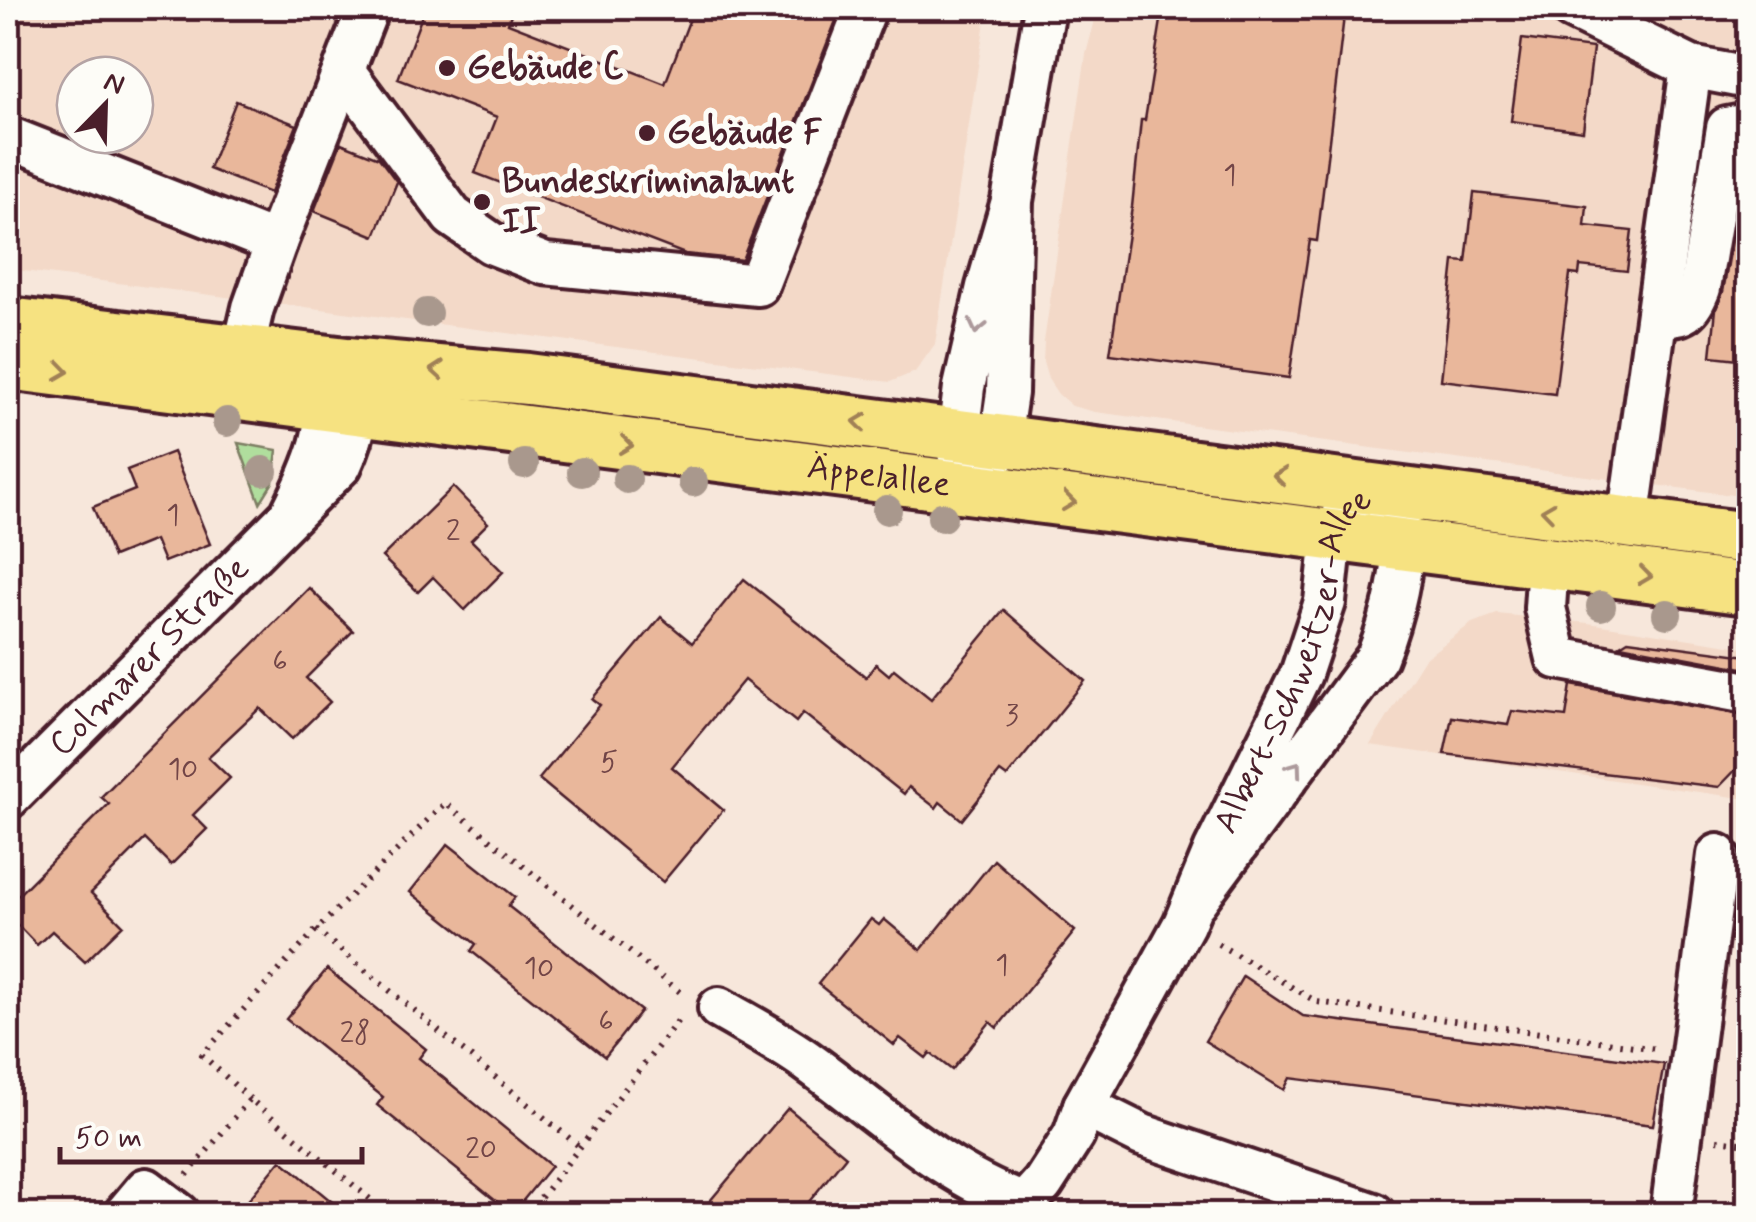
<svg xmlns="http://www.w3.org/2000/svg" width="1756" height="1222" font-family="Mynerve,sans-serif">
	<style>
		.built { fill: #f3d9c8; fill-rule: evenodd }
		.green { fill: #b0de9d; stroke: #7d7e64; stroke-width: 2.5 }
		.building { fill: #e9b79b; stroke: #4a1f2b; stroke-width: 2.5 }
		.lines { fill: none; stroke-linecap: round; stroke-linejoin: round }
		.minor-casing { stroke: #4a1f2b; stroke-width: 48 }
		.major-casing { stroke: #4a1f2b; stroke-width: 58 }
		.path { stroke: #4a1f2b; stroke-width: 6; stroke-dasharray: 2.5 8; stroke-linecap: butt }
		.minor { stroke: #fdfcf7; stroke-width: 40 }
		.major { stroke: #f6e281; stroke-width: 50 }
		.tree { fill: #a9988d }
		.oneway { stroke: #ac999b }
		.oneway2 { stroke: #a08056 }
		.poi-dot { fill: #4a1f2b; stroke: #fdfcf7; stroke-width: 4 }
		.labels { text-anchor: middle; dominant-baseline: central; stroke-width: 10; stroke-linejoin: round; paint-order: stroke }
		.number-label { font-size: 30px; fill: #724547 }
		.poi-label { font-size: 35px; font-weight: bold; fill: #4a1f2b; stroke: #fdfcf7; text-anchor: start }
		.street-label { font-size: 35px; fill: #4a1f2b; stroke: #fdfcf7 }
	</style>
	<rect width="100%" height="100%" fill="#f7e7db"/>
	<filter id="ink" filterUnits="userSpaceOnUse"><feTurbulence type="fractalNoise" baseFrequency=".01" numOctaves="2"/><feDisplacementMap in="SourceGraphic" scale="20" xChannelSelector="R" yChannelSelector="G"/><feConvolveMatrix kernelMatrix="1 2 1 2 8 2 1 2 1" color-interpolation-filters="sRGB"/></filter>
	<g filter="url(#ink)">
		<!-- built -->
		<g class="built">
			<path d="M8,8H987L935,344L915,372L890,382L8,269ZM75,75H135V135H75Z"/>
			<polygon points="1098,8 1748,8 1748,497 1095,412 1072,406 1058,394 1048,379 1043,362 1044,342 1086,54"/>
			<polygon points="1497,614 1588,623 1748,648 1748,799 1370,745 1425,658 1472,623"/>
		</g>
		<!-- green -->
		<polygon class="green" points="238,443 277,450 273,482 260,503"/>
		<!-- building -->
		<g class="building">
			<polygon points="425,8 513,8 508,23 665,84 694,8 841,8 742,260 685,254 475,173 497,117 398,79"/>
			<polygon points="1163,8 1345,8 1317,241 1310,240 1289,378 1110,354 1132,207 1141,120 1145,120"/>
			<polygon points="1522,39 1593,48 1583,131 1511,121"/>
			<polygon points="236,101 297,125 270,193 209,169"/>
			<polygon points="341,143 379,158 397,182 375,236 314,211"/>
			<polygon points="1474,193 1587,206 1585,226 1632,231 1627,271 1580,266 1579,275 1570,274 1555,394 1441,380 1454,261 1466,262"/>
			<polygon points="1736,218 1748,219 1748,360 1711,356 1716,309 1723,292"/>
			<polygon points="173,452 210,544 164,562 155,540 113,557 93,507 135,490 127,470"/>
			<polygon points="453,487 488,523 471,540 503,572 465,610 433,577 418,592 382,557"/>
			<polygon points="744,579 866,677 876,664 889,675 894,669 931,699 1004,610 1085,681 1007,777 1000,772 962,820 940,802 936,808 909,787 904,794 803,713 796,722 744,680 672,767 723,810 663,882 539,779 600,705 592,699 661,617 692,643"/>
			<polygon points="309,588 353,631 306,678 330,702 292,739 260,708 208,757 230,778 193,815 207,829 171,865 145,839 91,893 123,925 85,962 52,931 37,945 8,915 8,905 109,804 101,797"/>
			<polygon points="1628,640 1748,656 1748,669 1620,645"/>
			<polygon points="1571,685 1748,716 1748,757 1719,787 1444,754 1452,717 1508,725 1512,711 1566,717"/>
			<polygon points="448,844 515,897 508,906 641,1011 605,1057 471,951 476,944 410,892"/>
			<polygon points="994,860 1075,931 997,1028 990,1022 952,1070 930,1053 926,1058 900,1038 894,1045 818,984 871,919 879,925 884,919 921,950"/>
			<polygon points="327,969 426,1049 419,1058 551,1166 512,1214 377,1105 383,1097 286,1019"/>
			<polygon points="1243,976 1303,1016 1664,1064 1653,1125 1290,1078 1284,1090 1205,1041"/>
			<polygon points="788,1108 846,1156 799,1214 699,1214"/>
			<polygon points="281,1160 347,1214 237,1214"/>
		</g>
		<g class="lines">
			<defs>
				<g id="minor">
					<polyline points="1571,8 1691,67 1748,78"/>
					<polyline points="344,71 452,216 491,243 545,264 758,285 866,8"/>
					<polyline points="8,137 276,243 253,308 243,351 234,362 220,368"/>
					<polyline points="1012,201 1007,393 1000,440 993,461 973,490 961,470 957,446 964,387 987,287 1012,201 1045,8"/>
					<polyline points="276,243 368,8"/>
					<path d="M1657,316C1684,318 1690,312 1700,288L1727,128L1748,124"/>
					<polyline points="1628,522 1691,67"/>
					<polyline points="1548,564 1545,608 1557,658 1748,693"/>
					<path id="s1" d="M8,798L341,465C355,435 368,392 347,363C326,387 328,416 320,445C313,469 303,490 292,512"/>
					<path d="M719,1008C750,1026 783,1043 811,1064C879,1113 943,1175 1023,1203"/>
					<polyline points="1084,1106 1142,1135 1374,1214"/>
					<polyline points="125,1214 146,1189 179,1214"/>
					<path id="s2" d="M1015,1214L1043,1183L1074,1135L1084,1106L1184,924L1215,849L1301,674L1325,602L1332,536L1337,524L1346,511L1377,488C1385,499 1395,509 1399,522C1410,556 1390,625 1377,657L1195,902"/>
					<polyline points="1671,1214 1718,855"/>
				</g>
				<g id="major">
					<polyline points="8,323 347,363 528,379 1748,538"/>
					<path id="s3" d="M8,364L1748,589"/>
				</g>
			</defs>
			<!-- minor casing -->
			<use href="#minor" class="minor-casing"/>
			<!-- major casing -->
			<use href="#major" class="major-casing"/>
			<!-- path -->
			<g class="path">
				<polyline points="316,930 580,1147"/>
				<polyline points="1218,944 1317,1002 1656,1049"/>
				<polyline points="250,1099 202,1055 316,930 445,803 685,996"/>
				<polyline points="1717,1140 1748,1144"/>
				<polyline points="187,1175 250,1099 388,1214"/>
				<polyline points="528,1214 680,1018"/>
			</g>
			<!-- minor -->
			<use href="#minor" class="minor"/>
			<!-- major -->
			<use href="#major" class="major"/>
		</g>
		<!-- trees -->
		<g class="tree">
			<circle cx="427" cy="313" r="15"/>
			<circle cx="227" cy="422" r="15"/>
			<circle cx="524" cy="464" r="15"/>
			<circle cx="263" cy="471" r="15"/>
			<circle cx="582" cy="472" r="15"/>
			<circle cx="627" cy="479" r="15"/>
			<circle cx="693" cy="482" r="15"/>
			<circle cx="887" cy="510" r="15"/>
			<circle cx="942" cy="517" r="15"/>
			<circle cx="1601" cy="606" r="15"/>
			<circle cx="1667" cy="614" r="15"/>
		</g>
		<!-- one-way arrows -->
		<defs><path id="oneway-chevron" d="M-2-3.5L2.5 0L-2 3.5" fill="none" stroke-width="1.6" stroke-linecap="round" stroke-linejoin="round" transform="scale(2.5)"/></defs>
		<g class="oneway">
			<use href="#oneway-chevron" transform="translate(977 327) rotate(103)"/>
			<use href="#oneway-chevron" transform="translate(1295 768) rotate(-54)"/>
		</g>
		<g class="oneway2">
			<use href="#oneway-chevron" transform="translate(437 370) rotate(-175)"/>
			<use href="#oneway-chevron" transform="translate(62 371) rotate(8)"/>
			<use href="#oneway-chevron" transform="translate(860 422) rotate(-173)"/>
			<use href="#oneway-chevron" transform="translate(626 445) rotate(7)"/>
			<use href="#oneway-chevron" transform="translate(1280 476) rotate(-173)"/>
			<use href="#oneway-chevron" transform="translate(1069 502) rotate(7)"/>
			<use href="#oneway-chevron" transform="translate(1548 511) rotate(-172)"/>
			<use href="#oneway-chevron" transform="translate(1645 576) rotate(7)"/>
		</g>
	</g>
	<!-- markers -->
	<g class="poi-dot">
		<circle cx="447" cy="68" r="10"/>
		<circle cx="647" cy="133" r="10"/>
		<circle cx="482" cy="202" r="10"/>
	</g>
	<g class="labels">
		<!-- number labels -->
		<g class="number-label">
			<text x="1230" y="175">1</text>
			<text x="173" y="515">1</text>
			<text x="453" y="531">2</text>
			<text x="280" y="661">6</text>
			<text x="1012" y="715">3</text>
			<text x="609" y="762">5</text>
			<text x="183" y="769">10</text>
			<text x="1002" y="965">1</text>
			<text x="539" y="968">10</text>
			<text x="606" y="1021">6</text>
			<text x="355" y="1033">28</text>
			<text x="481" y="1149">20</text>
		</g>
		<!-- poi labels -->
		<g class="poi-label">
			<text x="467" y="68">Gebäude C</text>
			<text x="667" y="133">Gebäude F</text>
			<text x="502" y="182">Bundeskriminalamt<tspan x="502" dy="40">II</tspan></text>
		</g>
		<!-- street labels -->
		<g class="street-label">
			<text stroke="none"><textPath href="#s3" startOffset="878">Äppelallee</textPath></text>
			<text stroke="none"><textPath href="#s1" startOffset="200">Colmarer Straße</textPath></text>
			<text stroke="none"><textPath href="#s2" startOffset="625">Albert-Schweitzer-Allee</textPath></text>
		</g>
	</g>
	<!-- margin -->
	<rect width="1756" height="1222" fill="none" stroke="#fdfcf7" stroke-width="40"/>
	<rect x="20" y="20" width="1716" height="1182" fill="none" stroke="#4a1f2b" stroke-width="4" filter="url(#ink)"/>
	<!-- north arrow -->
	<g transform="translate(105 105) rotate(23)"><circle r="48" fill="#fdfcf7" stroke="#b5a4a5" stroke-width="2.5"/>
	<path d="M0-8L18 38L0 25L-18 38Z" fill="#4a1f2b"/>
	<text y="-15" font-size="28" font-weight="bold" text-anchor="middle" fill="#4a1f2b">N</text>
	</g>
	<!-- scale -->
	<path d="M60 1147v15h302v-15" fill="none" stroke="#4a1f2b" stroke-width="5"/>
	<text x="75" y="1147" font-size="30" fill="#4a1f2b" stroke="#fdfcf7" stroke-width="8" paint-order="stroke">50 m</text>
</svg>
